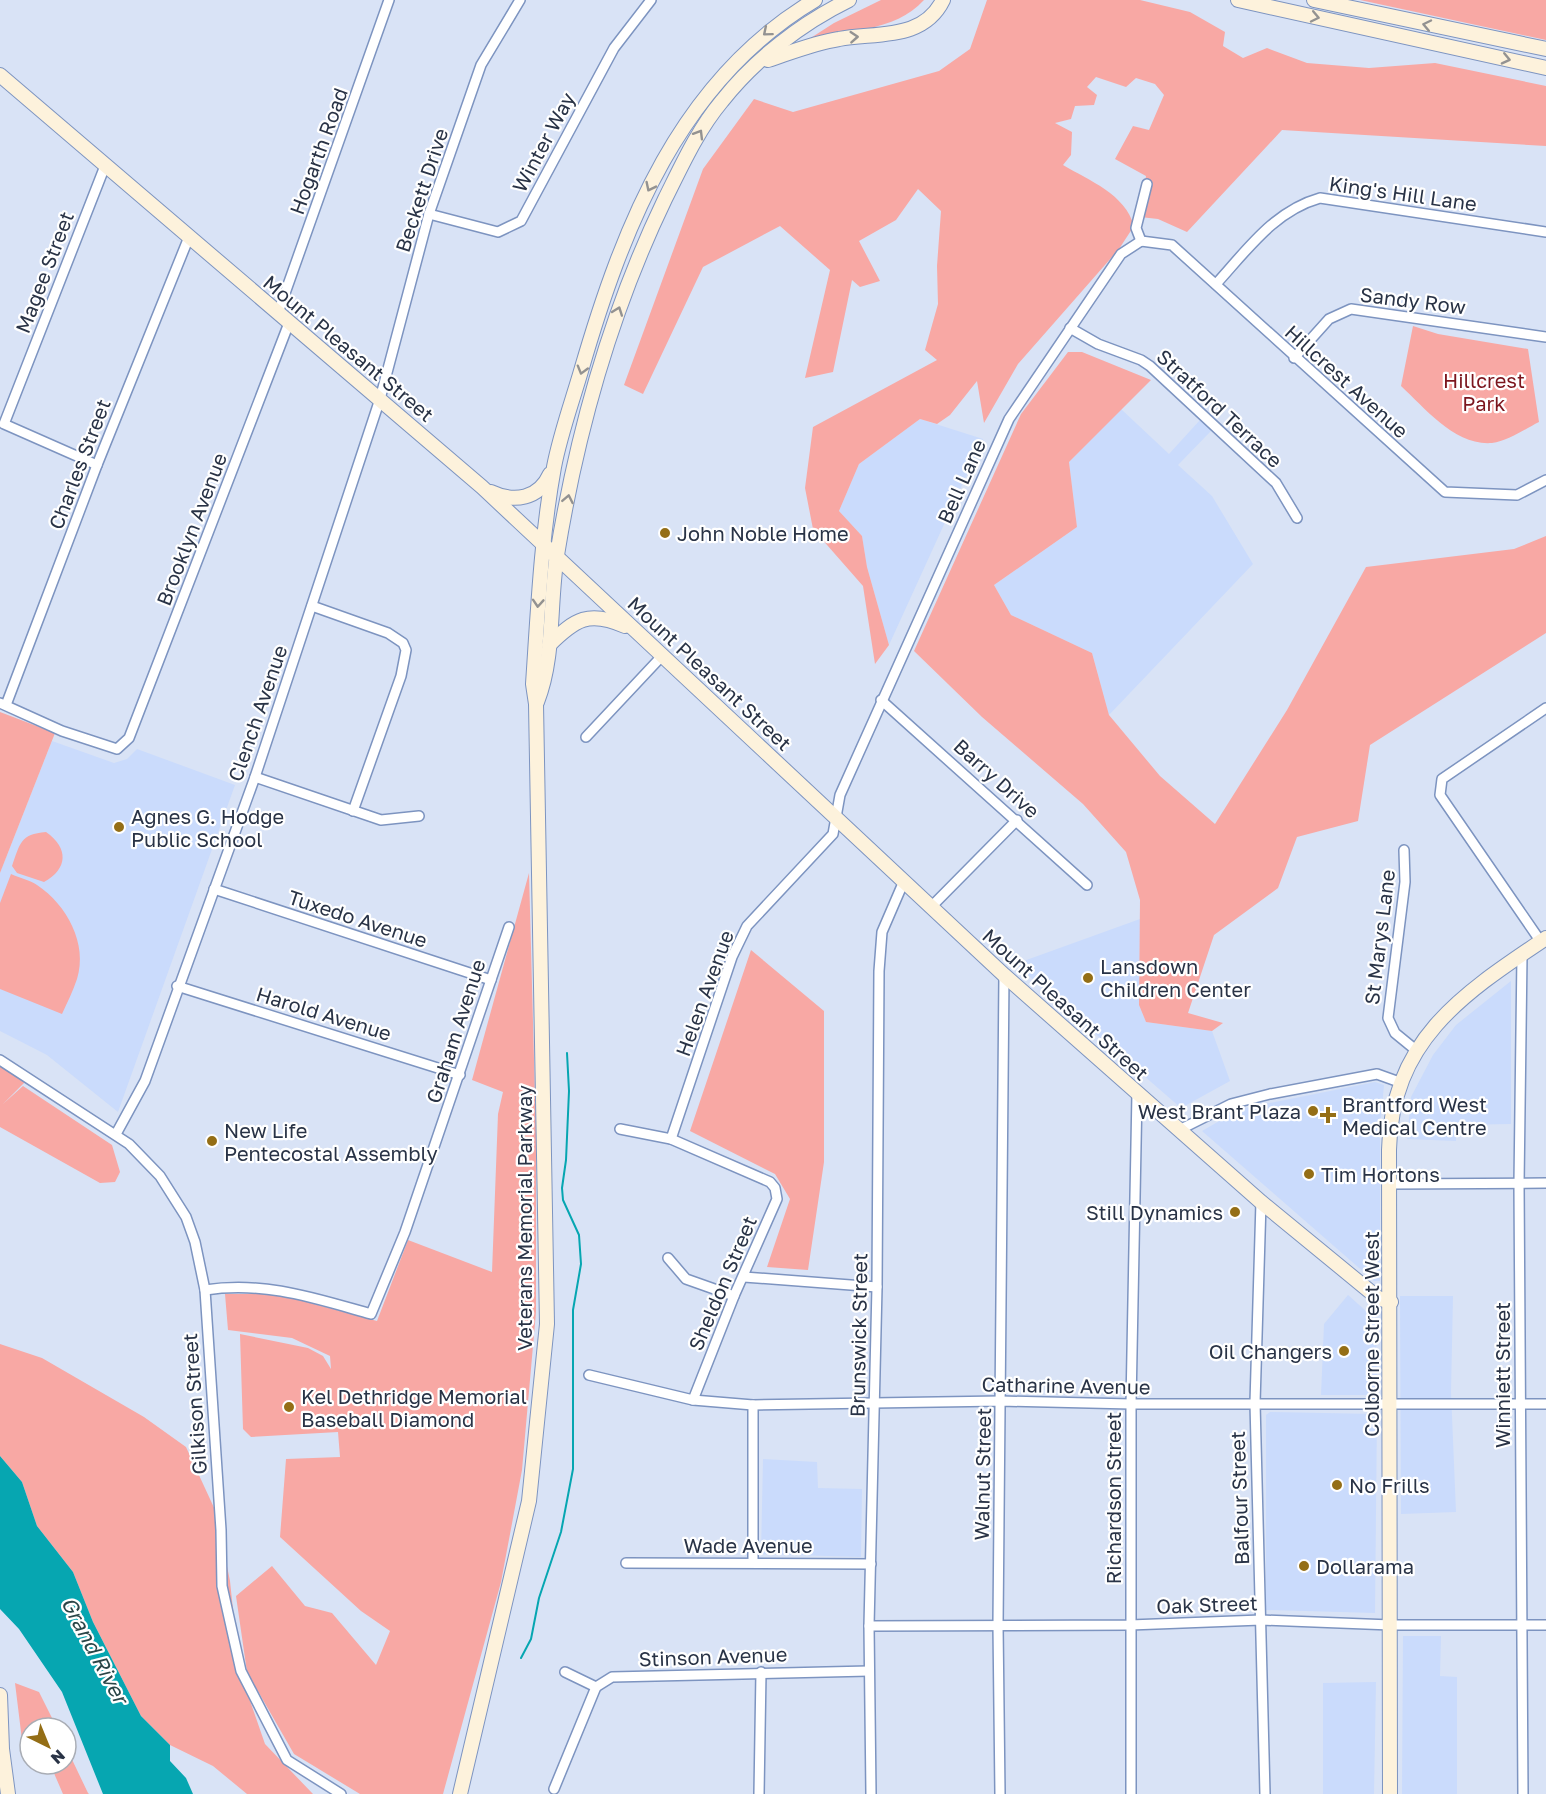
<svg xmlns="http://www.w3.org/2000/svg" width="1546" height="1794" font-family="'Golos Text',sans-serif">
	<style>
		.built { fill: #cadbfc }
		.green { fill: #f8a8a4 }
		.water { fill: #06a6b1 }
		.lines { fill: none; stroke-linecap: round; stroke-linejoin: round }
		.stream { stroke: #06a6b1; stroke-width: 2 }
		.street-casing { stroke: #7d94c0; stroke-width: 12 }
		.secondary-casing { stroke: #7d94c0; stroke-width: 16 }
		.street { stroke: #fff; stroke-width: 9 }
		.secondary { stroke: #fdf2dc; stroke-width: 14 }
		.oneway { stroke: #939291 }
		.poi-dot { fill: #946e16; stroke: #fff; stroke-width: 2 }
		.labels { text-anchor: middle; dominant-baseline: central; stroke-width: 4.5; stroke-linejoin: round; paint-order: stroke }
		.street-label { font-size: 20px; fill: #293346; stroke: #fff }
		.park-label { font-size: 20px; fill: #7c161e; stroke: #fff }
		.poi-label { font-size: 20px; fill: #293346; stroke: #fff; text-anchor: start }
		.water-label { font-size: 21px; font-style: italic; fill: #2a4648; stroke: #fff }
	</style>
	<rect width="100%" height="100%" fill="#d9e3f6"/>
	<!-- built -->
	<g class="built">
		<polygon points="1121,409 1169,454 1200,420 1211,431 1178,465 1212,496 1253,564 1109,715 1092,653 1011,615 994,585 1077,527 1069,462"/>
		<polygon points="920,419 983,439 889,645 867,567 862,536 839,511 859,464"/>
		<polygon points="52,741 114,763 127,759 137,749 235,785 118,1112 47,1055 0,1031 0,873"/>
		<polygon points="1140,919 1139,1005 1146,1022 1212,1031 1230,1081 1181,1108 1015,964"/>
		<polygon points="1511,981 1511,1124 1456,1125 1456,1141 1407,1139 1411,1097 1433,1055 1456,1025"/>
		<polygon points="1375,1082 1384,1085 1380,1128 1380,1281 1374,1281 1202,1131 1240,1109"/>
		<polygon points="1348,1295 1376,1320 1377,1391 1374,1395 1321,1395 1324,1324"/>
		<polygon points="1400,1296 1453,1296 1451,1392 1456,1512 1401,1514"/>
		<polygon points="1270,1412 1377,1414 1375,1613 1266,1610 1266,1415"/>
		<polygon points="763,1459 817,1462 818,1488 862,1489 861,1557 761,1554"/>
		<polygon points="1403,1636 1441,1636 1440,1676 1457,1677 1457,1794 1402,1794"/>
		<polygon points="1376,1682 1374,1794 1323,1794 1323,1683"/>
	</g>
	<!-- green -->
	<g class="green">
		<path d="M881,0H924C894,33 846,29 806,41L834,23Z"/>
		<path d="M987,0H1140L1190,12L1225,32L1223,46L1243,58L1267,48L1307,63L1369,68L1435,63L1546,86V146L1282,130L1187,232L1158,219L1140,217L1146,176L1115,159L1133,126L1149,130L1164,95L1155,84L1136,78L1126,87L1096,77L1087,87L1097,95L1094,105L1075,106L1071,119L1055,123L1072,132L1071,155L1063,165C1090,181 1125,194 1134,226L1119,249L1018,364L984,423L977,381L950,415L937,424L920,419L859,464L839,511L862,536L867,567L889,645L875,664L863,586L813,529L805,488L813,427L937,360L925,350L938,304L937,266L941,211L918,189L896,220L859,241L880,281L860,287L852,280L833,372L805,378L830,270L780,226L703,267L643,394L624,385L703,169L754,99L793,112L939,71L970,49Z"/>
		<polygon points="1360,0 1546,0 1546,40"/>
		<path d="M1413,326L1438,334L1528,349L1539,422C1525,429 1508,441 1492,443C1455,446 1425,408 1401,386Z"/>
		<polygon points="1068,352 1082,352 1151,380 1069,462 1077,527 994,585 1011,615 1092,653 1109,715 1160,776 1215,824 1287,710 1366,567 1514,549 1546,536 1546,633 1370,745 1358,821 1297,837 1278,888 1214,935 1188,1013 1223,1023 1212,1031 1146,1022 1139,1005 1140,900 1126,852 1083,804 982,717 914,651 1021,414"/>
		<polygon points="0,712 55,733 0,873"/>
		<path d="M46,832C69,848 68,869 44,882L17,873L12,866C20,844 20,834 46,832Z"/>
		<polygon points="529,873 536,1134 536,1312 522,1470 501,1582 443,1794 360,1794 294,1754 247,1672 236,1596 272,1566 305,1606 332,1613 376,1665 390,1631 361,1611 280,1537 286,1459 340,1457 338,1432 251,1437 243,1429 240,1334 308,1348 323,1356 331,1369 330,1356 292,1338 228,1330 225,1294 277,1294 377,1321 408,1240 492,1272 498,1114 503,1092 472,1080"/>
		<path d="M11,874C20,878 30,880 37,885C67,905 88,944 77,979C73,991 67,1003 62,1014L0,989V903Z"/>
		<polygon points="751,950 824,1011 824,1162 808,1270 767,1267 790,1199 775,1174 690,1131"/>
		<polygon points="0,1065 27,1080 3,1104 23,1086 112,1145 120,1172 115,1182 100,1183 0,1127"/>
		<polygon points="0,1344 42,1358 144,1417 186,1447 216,1512 230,1581 236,1638 248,1695 265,1744 313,1794 247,1794 213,1766 170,1745 141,1716 93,1622 73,1572 37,1526 22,1482 0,1456"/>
		<polygon points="15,1683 39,1692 57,1728 30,1728 30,1741 22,1740"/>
		<polygon points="66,1747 88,1793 89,1794 63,1794 50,1764 66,1764"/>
	</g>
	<!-- water -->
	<polygon class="water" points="0,1456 22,1482 37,1526 73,1572 93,1622 141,1716 170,1745 170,1761 186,1778 193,1794 103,1794 62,1692 19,1629 0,1609"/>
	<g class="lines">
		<!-- stream -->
		<polyline class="stream" points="521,1658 531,1639 539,1598 561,1532 573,1469 573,1310 581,1264 579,1235 563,1200 562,1188 566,1160 569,1091 567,1053"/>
		<defs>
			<g id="street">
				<polyline points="429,214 498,232 521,221 614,48 651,0"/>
				<polyline points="1141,241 1172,245 1445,492 1517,495 1546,480"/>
				<polyline points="1141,241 1136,228 1147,184"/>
				<path d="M1216,284C1247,250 1274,211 1320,198L1546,232"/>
				<polyline points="278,313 389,0"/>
				<polyline points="1070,328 1098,344 1141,360 1150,366 1276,483 1297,518"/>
				<polyline points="1294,358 1329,319 1351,309 1546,337"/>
				<polyline points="97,465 4,424 105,166"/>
				<polyline points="312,606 388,633 403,643 406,650 401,676 353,811"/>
				<polyline points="881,700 1087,885"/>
				<polyline points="0,703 62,731 117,749 129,738 289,323"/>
				<polyline points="6,705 97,465 189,237"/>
				<polyline points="586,737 662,656"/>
				<polyline points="255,777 381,820 419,816"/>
				<polyline points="1404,850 1405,882 1388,1018 1395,1033 1417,1051"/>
				<polyline points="214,889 491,980"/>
				<polyline points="931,907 1017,820"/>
				<polyline points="1541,942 1440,795 1442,779 1546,708"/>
				<polyline points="1522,955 1519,1184 1523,1794"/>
				<polyline points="177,986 460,1075"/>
				<polyline points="0,1060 129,1144 160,1176 186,1217 195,1242 205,1290 221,1530 222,1586 241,1671 287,1760 341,1794"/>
				<polyline points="620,1129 671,1139 770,1182 775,1188 777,1199 734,1296 693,1400"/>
				<polyline points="1179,1130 1231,1104 1270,1094 1377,1074 1402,1083"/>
				<polyline points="116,1134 145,1081 255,777 380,399 429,214 481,65 520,0"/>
				<polyline points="671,1139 732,957 747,926 833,834 840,795 1009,419 1121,254 1141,241"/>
				<polyline points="1390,1184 1546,1183"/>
				<polyline points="1261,1202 1255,1403 1265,1794"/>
				<polyline points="668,1258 686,1279 734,1296"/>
				<polyline points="744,1277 877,1287"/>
				<path d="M205,1290C265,1281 314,1298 371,1314L405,1232L509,927"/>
				<polyline points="589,1375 693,1400 753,1405 1001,1401 1131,1404 1546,1404"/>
				<polyline points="753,1405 753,1562"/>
				<polyline points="626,1563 871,1564"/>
				<polyline points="869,1626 1130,1625 1261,1620 1391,1625 1546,1625"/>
				<polyline points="565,1672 596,1687 612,1677 869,1671"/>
				<polyline points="554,1789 596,1687"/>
				<polyline points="759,1794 761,1672"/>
				<polyline points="871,1794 869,1626 877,1287 879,971 882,932 904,881"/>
				<polyline points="1000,1794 998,1625 1004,975"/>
				<polyline points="1131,1794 1131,1404 1137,1093"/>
			</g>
			<g id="secondary">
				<polyline points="1238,0 1546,68"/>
				<polyline points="1314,0 1546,49"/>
				<path d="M768,60C792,52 814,43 839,39C876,32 923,41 943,0"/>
				<polyline points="0,75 482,487 1004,975 1261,1202 1378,1298 1391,1302"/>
				<path d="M491,492C514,503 539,499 550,474"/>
				<path d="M549,645C575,619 589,610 625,626"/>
				<path d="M537,702C555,656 549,604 557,555C577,432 611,311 665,199C682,165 697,131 722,101C755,59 802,23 849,0"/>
				<polyline points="0,1695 2,1749 8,1794"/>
				<path d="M460,1794L529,1501L547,1324L536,704L533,684C538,611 541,539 554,467C560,435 572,402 581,371C623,226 680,80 815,0"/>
				<path d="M1390,1794L1389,1150C1391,1040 1464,993 1546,938"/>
			</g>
		</defs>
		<!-- street casing -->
		<use href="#street" class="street-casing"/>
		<!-- secondary casing -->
		<use href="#secondary" class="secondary-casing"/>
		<!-- street -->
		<use href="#street" class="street"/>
		<!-- secondary -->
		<use href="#secondary" class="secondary"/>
	</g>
	<!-- one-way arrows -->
	<defs><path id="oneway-chevron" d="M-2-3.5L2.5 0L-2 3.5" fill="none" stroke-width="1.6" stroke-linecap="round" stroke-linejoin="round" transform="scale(1.5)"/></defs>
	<g class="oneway">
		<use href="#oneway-chevron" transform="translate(1315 17) rotate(12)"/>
		<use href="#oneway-chevron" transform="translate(1427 25) rotate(-168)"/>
		<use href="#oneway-chevron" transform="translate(767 32) rotate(140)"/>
		<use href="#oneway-chevron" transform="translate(854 37) rotate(-4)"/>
		<use href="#oneway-chevron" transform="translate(1506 59) rotate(13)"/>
		<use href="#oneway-chevron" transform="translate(699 134) rotate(-59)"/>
		<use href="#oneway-chevron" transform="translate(650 187) rotate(116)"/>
		<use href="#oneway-chevron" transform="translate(618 311) rotate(-70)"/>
		<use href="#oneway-chevron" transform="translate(582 370) rotate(106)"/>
		<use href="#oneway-chevron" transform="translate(568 499) rotate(-79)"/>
		<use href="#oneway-chevron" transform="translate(538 603) rotate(94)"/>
	</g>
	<!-- markers -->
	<g class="poi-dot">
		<circle cx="665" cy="533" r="6"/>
		<circle cx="119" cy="827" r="6"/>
		<circle cx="1088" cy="978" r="6"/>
		<circle cx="1313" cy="1111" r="6"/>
		<path d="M1325 1106h6v6h6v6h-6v6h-6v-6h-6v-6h6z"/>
		<circle cx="212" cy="1141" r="6"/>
		<circle cx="1309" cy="1174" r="6"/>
		<circle cx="1235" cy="1212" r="6"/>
		<circle cx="1344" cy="1351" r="6"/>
		<circle cx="289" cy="1407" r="6"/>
		<circle cx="1337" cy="1485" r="6"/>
		<circle cx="1304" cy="1566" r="6"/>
	</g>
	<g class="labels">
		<!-- street labels -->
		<g class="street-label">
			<text transform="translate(543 142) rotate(-62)">Winter Way</text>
			<text transform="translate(318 151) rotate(-70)">Hogarth Road</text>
			<text transform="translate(421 190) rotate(-72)">Beckett Drive</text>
			<text transform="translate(1403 193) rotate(8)">King's Hill Lane</text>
			<text transform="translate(44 272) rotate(-69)">Magee Street</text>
			<text transform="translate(1413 300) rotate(7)">Sandy Row</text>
			<text transform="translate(349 348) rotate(40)">Mount Pleasant Street</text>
			<text transform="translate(1347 381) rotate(42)">Hillcrest Avenue</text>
			<text transform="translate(1220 408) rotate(43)">Stratford Terrace</text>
			<text transform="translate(79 464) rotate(-69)">Charles Street</text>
			<text transform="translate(961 481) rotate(-66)">Bell Lane</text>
			<text transform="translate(191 529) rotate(-69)">Brooklyn Avenue</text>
			<text transform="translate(710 673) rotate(43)">Mount Pleasant Street</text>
			<text transform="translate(257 713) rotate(-71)">Clench Avenue</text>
			<text transform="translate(997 778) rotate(42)">Barry Drive</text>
			<text transform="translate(358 918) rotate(18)">Tuxedo Avenue</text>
			<text transform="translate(1379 937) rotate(-83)">St Marys Lane</text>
			<text transform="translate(704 993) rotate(-70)">Helen Avenue</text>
			<text transform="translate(1066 1004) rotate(42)">Mount Pleasant Street</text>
			<text transform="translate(324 1013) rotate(17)">Harold Avenue</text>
			<text transform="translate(455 1031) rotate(-72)">Graham Avenue</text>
			<text transform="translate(524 1218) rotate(-90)">Veterans Memorial Parkway</text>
			<text transform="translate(722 1283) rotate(-67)">Sheldon Street</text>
			<text transform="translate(1371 1334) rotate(-90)">Colborne Street West</text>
			<text transform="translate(858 1335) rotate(-89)">Brunswick Street</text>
			<text transform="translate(1502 1375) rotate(-90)">Winniett Street</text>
			<text transform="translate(1066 1385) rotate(1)">Catharine Avenue</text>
			<text transform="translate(194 1404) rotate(-94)">Gilkison Street</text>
			<text transform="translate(982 1474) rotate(-89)">Walnut Street</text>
			<text transform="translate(1113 1498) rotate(-90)">Richardson Street</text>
			<text transform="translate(1239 1498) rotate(-92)">Balfour Street</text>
			<text x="748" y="1545">Wade Avenue</text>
			<text transform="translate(1207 1604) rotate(-2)">Oak Street</text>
			<text transform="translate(713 1656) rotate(-2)">Stinson Avenue</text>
		</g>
		<!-- park labels -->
		<g class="park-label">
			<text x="1484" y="380">Hillcrest<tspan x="1484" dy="23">Park</tspan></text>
		</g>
		<!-- poi labels -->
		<g class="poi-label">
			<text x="677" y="533">John Noble Home</text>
			<text x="131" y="816">Agnes G. Hodge<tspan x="131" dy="23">Public School</tspan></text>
			<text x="1100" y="966">Lansdown<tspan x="1100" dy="23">Children Center</tspan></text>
			<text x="1342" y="1104">Brantford West<tspan x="1342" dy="23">Medical Centre</tspan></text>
			<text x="1301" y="1111" text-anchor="end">West Brant Plaza</text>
			<text x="224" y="1130">New Life<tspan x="224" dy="23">Pentecostal Assembly</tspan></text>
			<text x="1321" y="1174">Tim Hortons</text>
			<text x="1223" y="1212" text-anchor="end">Still Dynamics</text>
			<text x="1332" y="1351" text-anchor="end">Oil Changers</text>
			<text x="301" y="1396">Kel Dethridge Memorial<tspan x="301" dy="23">Baseball Diamond</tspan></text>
			<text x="1349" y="1485">No Frills</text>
			<text x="1316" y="1566">Dollarama</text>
		</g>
		<!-- water labels -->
		<g class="water-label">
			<text transform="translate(95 1650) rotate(62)">Grand River</text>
		</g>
	</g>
	<!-- north arrow -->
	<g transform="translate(48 1746) rotate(137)"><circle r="28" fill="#ffffff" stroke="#a9adb5" stroke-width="1.5"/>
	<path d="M0-4.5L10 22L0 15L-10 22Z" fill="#946e16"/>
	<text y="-9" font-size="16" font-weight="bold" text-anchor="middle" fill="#293346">N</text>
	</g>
</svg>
